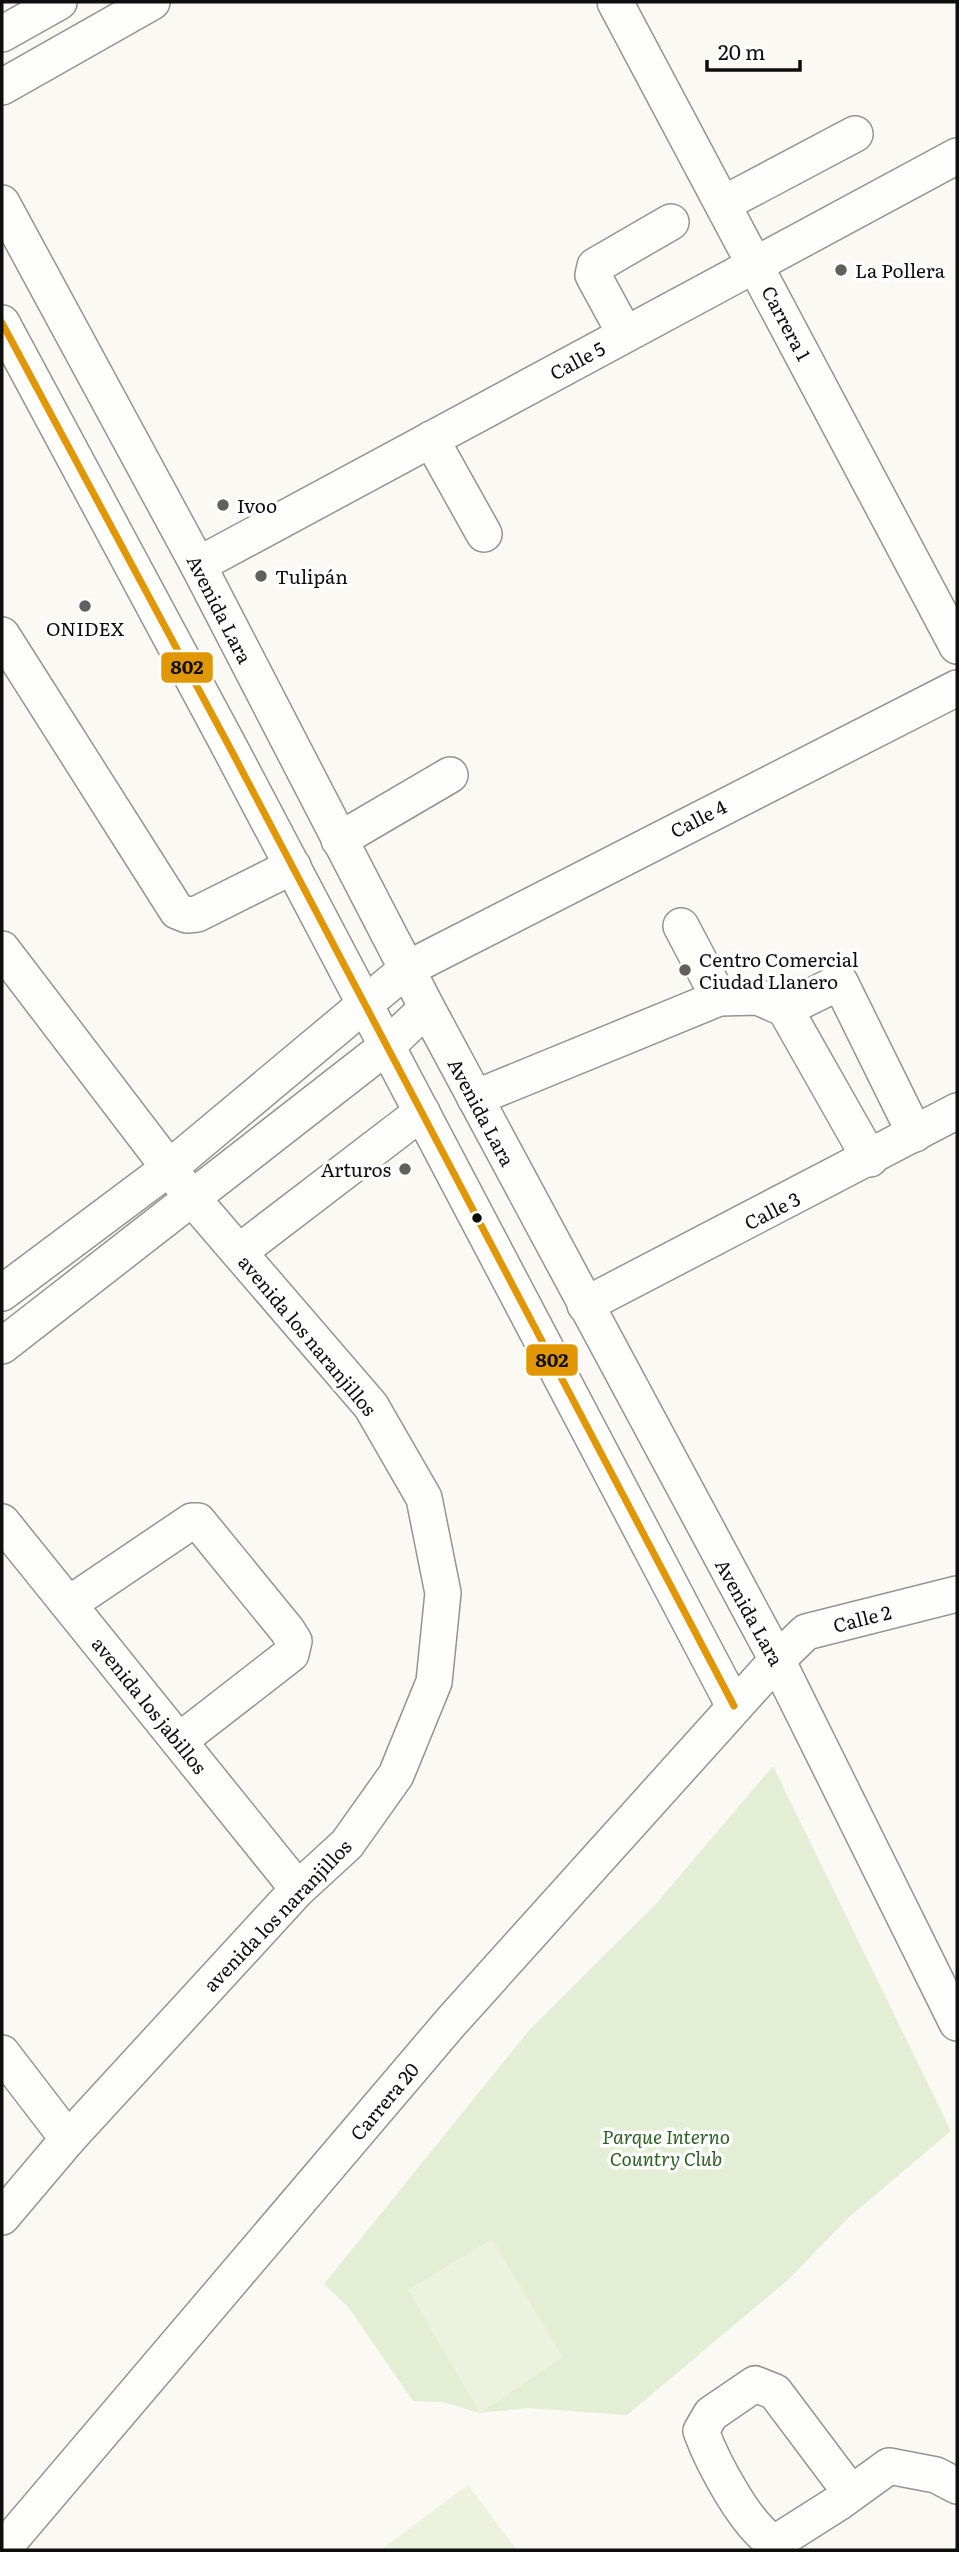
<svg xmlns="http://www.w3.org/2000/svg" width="959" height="2552" font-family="Literata,serif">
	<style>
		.green { fill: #e3eed5 }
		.pitch { fill: #ecf2de }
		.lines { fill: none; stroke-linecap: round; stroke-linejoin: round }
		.minor-casing { stroke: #949491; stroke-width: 38 }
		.minor { stroke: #fefefd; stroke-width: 35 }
		.bus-1-casing { stroke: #fff; stroke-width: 12 }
		.bus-1 { stroke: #e09701; stroke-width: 7 }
		.poi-dot { fill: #61605e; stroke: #fff; stroke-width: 2.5 }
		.bus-dot { fill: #0e0e0e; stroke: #fff; stroke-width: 2.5 }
		.labels { text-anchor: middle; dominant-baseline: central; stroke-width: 7; stroke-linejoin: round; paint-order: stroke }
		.poi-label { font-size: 19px; fill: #0e0e0e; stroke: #fff; text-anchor: start }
		.street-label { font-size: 19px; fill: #0e0e0e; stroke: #fff }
		.park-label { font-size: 19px; font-style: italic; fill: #2e5f24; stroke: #fff }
		.line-badge { stroke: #fff; stroke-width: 2.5 }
		.pale-badge-label { font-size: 19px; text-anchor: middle; font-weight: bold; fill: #111 }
	</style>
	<rect width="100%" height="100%" fill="#faf9f3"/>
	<!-- green -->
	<polygon class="green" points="773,1766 951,2131 848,2218 788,2280 627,2415 529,2408 480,2413 442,2402 413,2401 349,2308 324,2284 531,2028 655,1905"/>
	<!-- pitch -->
	<g class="pitch">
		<polygon points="492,2239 563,2357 480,2413 408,2290"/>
		<polygon points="468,2485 517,2550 381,2550"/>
	</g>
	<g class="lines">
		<defs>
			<g id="minor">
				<polyline points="615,2 957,646"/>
				<polyline points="2,34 59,2"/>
				<polyline points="2,87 152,2"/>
				<polyline points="2,203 198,565 427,1008 777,1660 957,2023"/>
				<polyline points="723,204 855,134"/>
				<polyline points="2,323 229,746 734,1706"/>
				<polyline points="625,334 593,275 595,266 671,222"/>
				<polyline points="431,439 484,534"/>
				<polyline points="198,565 957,156"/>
				<polyline points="2,635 177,911 187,915 197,914 293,866"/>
				<polyline points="339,840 450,775"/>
				<polyline points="681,926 719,998"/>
				<polyline points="2,949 192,1198 371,1406 424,1498 443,1593 434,1682 396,1775 347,1844 298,1889 68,2139 2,2217"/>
				<polyline points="785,1009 840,982 915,1134"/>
				<polyline points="475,1098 719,998 758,997 785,1009 870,1159"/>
				<polyline points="239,1252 422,1112"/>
				<polyline points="2,1293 169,1168 407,969 957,688"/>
				<polyline points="585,1305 957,1111"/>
				<polyline points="2,1346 387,1046 427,1008"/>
				<polyline points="2,1522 298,1889"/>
				<polyline points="69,1604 192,1521 198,1521 287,1630 294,1641 291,1654 179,1741"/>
				<polyline points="2,2053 68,2139"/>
				<path d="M851,2493L775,2392L755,2384L711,2414L701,2431C712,2461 747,2529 775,2543L838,2503L889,2466L936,2475L957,2486"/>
				<polyline points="2,2550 451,2022 777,1660 806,1632 957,1594"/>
			</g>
		</defs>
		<!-- minor casing -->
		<use href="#minor" class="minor-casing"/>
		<!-- minor -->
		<use href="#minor" class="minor"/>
		<defs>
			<polyline id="bus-1" points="2,323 229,746 734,1706"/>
		</defs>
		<!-- bus-1 casing -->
		<use href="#bus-1" class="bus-1-casing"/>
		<!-- bus-1 -->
		<use href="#bus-1" class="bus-1"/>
	</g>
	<!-- markers -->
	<g class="poi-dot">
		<circle cx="841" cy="270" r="7"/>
		<circle cx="223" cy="505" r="7"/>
		<circle cx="261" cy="576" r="7"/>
		<circle cx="85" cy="606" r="7"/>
		<circle cx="685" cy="970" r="7"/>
		<circle cx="405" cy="1169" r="7"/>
	</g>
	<circle class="bus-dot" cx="477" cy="1218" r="6"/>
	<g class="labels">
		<!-- poi labels -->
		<g class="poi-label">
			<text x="855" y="270">La Pollera</text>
			<text x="237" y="505">Ivoo</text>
			<text x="275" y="576">Tulipán</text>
			<text x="85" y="628" text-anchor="middle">ONIDEX</text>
			<text x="699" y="959">Centro Comercial<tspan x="699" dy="22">Ciudad Llanero</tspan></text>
			<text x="391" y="1169" text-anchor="end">Arturos</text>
		</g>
		<!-- street labels -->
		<g class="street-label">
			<text transform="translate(787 323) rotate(62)">Carrera 1</text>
			<text transform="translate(577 360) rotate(-28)">Calle 5</text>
			<text transform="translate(220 609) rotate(63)">Avenida Lara</text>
			<text transform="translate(698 818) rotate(-27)">Calle 4</text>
			<text transform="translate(482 1112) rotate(62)">Avenida Lara</text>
			<text transform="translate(772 1210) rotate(-27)">Calle 3</text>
			<text transform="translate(308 1335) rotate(50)">avenida los naranjillos</text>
			<text transform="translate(750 1612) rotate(61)">Avenida Lara</text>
			<text transform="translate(862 1618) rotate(-14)">Calle 2</text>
			<text transform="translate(150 1705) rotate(51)">avenida los jabillos</text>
			<text transform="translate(277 1915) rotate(-46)">avenida los naranjillos</text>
			<text transform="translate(384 2101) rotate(-50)">Carrera 20</text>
		</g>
		<!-- park labels -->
		<g class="park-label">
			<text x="666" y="2136">Parque Interno<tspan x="666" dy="22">Country Club</tspan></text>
		</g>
	</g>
	<g class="line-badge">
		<rect x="160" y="651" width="54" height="33" rx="7" fill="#e09701"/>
		<rect x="525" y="1343" width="54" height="34" rx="7" fill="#e09701"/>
	</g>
	<g class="pale-badge-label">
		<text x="187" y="674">802</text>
		<text x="552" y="1367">802</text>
	</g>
	<!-- border -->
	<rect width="959" height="2552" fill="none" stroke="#0e0e0e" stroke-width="7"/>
	<!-- scale -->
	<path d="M707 60v10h93v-10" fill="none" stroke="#0e0e0e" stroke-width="3.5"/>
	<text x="718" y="60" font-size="21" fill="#0e0e0e" stroke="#ffffff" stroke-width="5" paint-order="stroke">20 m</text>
</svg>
